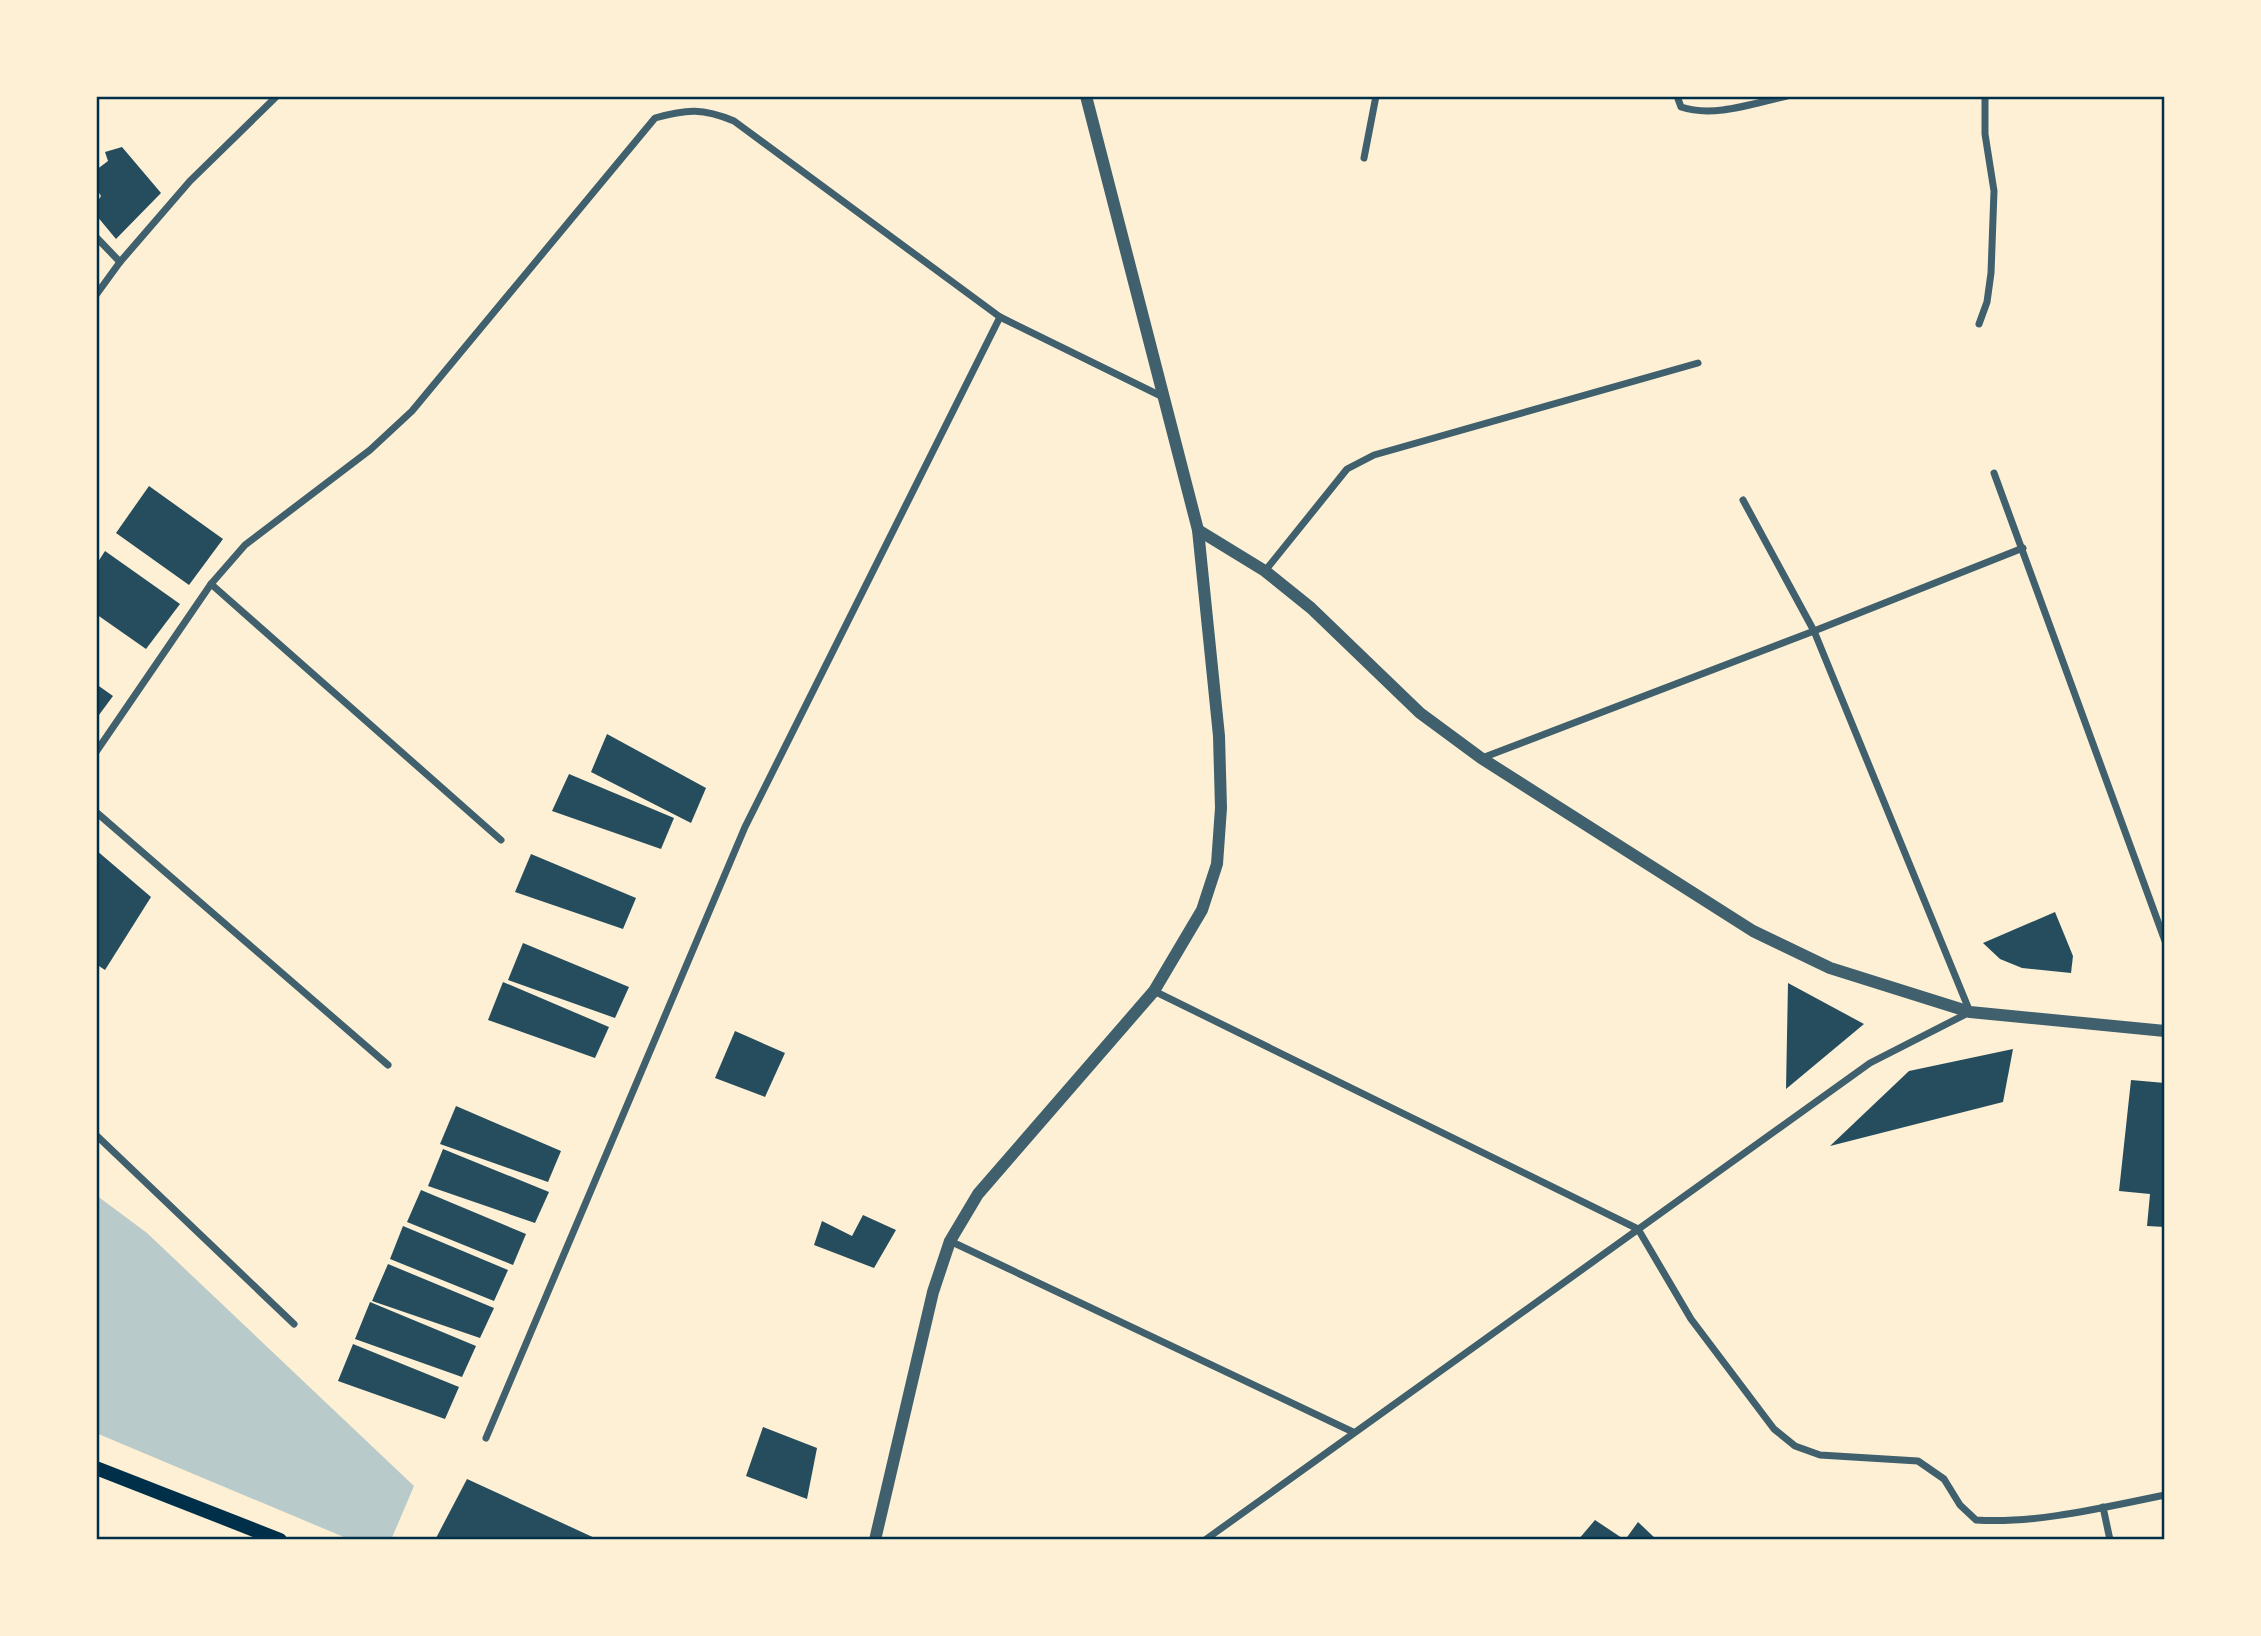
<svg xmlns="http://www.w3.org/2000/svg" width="2261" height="1636" font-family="'Nunito Sans',sans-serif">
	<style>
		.green { fill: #b9caca }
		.building { fill: #264d5e }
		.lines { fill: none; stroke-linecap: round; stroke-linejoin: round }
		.minor { stroke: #3f606c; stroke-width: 7 }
		.tertiary { stroke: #3f606c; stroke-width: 12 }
		.secondary { stroke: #003049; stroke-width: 14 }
		.neatline { fill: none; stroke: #003049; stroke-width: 2.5 }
	</style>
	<rect width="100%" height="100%" fill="#fdf0d5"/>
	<!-- green -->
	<polygon class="green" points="96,1195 147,1233 414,1486 391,1540 351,1540 96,1433"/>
	<!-- building -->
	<g class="building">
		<polygon points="122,147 161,193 116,239 96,215 96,204 101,196 96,188 96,170 108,161 105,152"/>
		<polygon points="149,486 223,539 189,585 116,533"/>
		<polygon points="105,551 180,604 146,649 96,614 96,565"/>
		<polygon points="96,684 113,696 96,719"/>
		<polygon points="607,734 706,788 691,823 591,772"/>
		<polygon points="569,774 674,818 661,849 552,811"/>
		<polygon points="96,850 151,897 105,970 96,964"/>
		<polygon points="531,854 636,898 623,929 515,892"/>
		<polygon points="2055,912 2073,956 2071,973 2022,968 2000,959 1983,943"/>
		<polygon points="523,943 629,987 615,1018 508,980"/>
		<polygon points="503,982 609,1027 595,1058 488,1020"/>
		<polygon points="1788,983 1864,1024 1786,1089"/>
		<polygon points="735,1031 785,1053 765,1097 715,1078"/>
		<polygon points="2013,1049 2003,1102 1830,1146 1909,1071"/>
		<polygon points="2131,1080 2165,1083 2165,1227 2147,1226 2150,1194 2119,1191"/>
		<polygon points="456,1106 561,1151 548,1182 440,1144"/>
		<polygon points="443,1149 549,1192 535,1223 428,1186"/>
		<polygon points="421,1190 526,1234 513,1265 407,1222"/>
		<polygon points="863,1215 896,1230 874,1268 814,1245 822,1221 852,1236"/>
		<polygon points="403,1226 508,1270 494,1301 390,1259"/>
		<polygon points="388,1264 494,1308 480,1338 372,1301"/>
		<polygon points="370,1302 476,1346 462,1377 355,1339"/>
		<polygon points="353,1344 459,1387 445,1419 338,1381"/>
		<polygon points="763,1427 817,1448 807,1499 746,1476"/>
		<polygon points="467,1479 599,1540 435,1540"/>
		<polygon points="1595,1520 1625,1540 1638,1522 1657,1540 1578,1540"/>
	</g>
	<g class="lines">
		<!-- minor -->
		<g class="minor">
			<path d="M1677,96L1681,107C1714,118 1754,103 1787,96"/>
			<polyline points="1364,158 1376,96"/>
			<polyline points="96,237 120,262"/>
			<polyline points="96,295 120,262 190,181 277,96"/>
			<polyline points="1979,324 1987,302 1991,273 1994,191 1985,134 1985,96"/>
			<polyline points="1994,473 2165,941"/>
			<polyline points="1265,571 1347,469 1374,455 1698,363"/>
			<polyline points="211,584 501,840"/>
			<path d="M96,752L211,584L245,545L370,450L412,411L655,118C687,109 703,108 734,121L1000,317L1163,397"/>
			<polyline points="1482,758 1814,631 2023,548"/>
			<polyline points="96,812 388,1065"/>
			<path d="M1154,991L1638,1229L1691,1319L1774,1429L1795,1446L1820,1455L1918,1461L1944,1479L1960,1505L1976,1520C2037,1524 2105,1507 2165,1495"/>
			<polyline points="96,1135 294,1324"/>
			<polyline points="950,1241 1353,1432"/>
			<polyline points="486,1438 745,827 1000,317"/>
			<polyline points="2103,1507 2110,1540"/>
			<polyline points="1205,1540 1870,1063 1970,1012 1814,631 1743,500"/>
		</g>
		<!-- tertiary -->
		<g class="tertiary">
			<polyline points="1198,530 1265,571 1311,608 1420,713 1481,758 1753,931 1830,968 1970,1012 2165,1031"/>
			<polyline points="875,1540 933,1292 950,1241 978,1194 1154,991 1202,910 1217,864 1221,808 1219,736 1198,530 1086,96"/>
		</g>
		<!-- secondary -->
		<polyline class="secondary" points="96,1468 280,1540"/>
	</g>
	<!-- border -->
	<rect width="2261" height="1636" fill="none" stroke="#fdf0d5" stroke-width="196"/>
	<rect x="98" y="98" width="2065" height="1440" class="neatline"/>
</svg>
